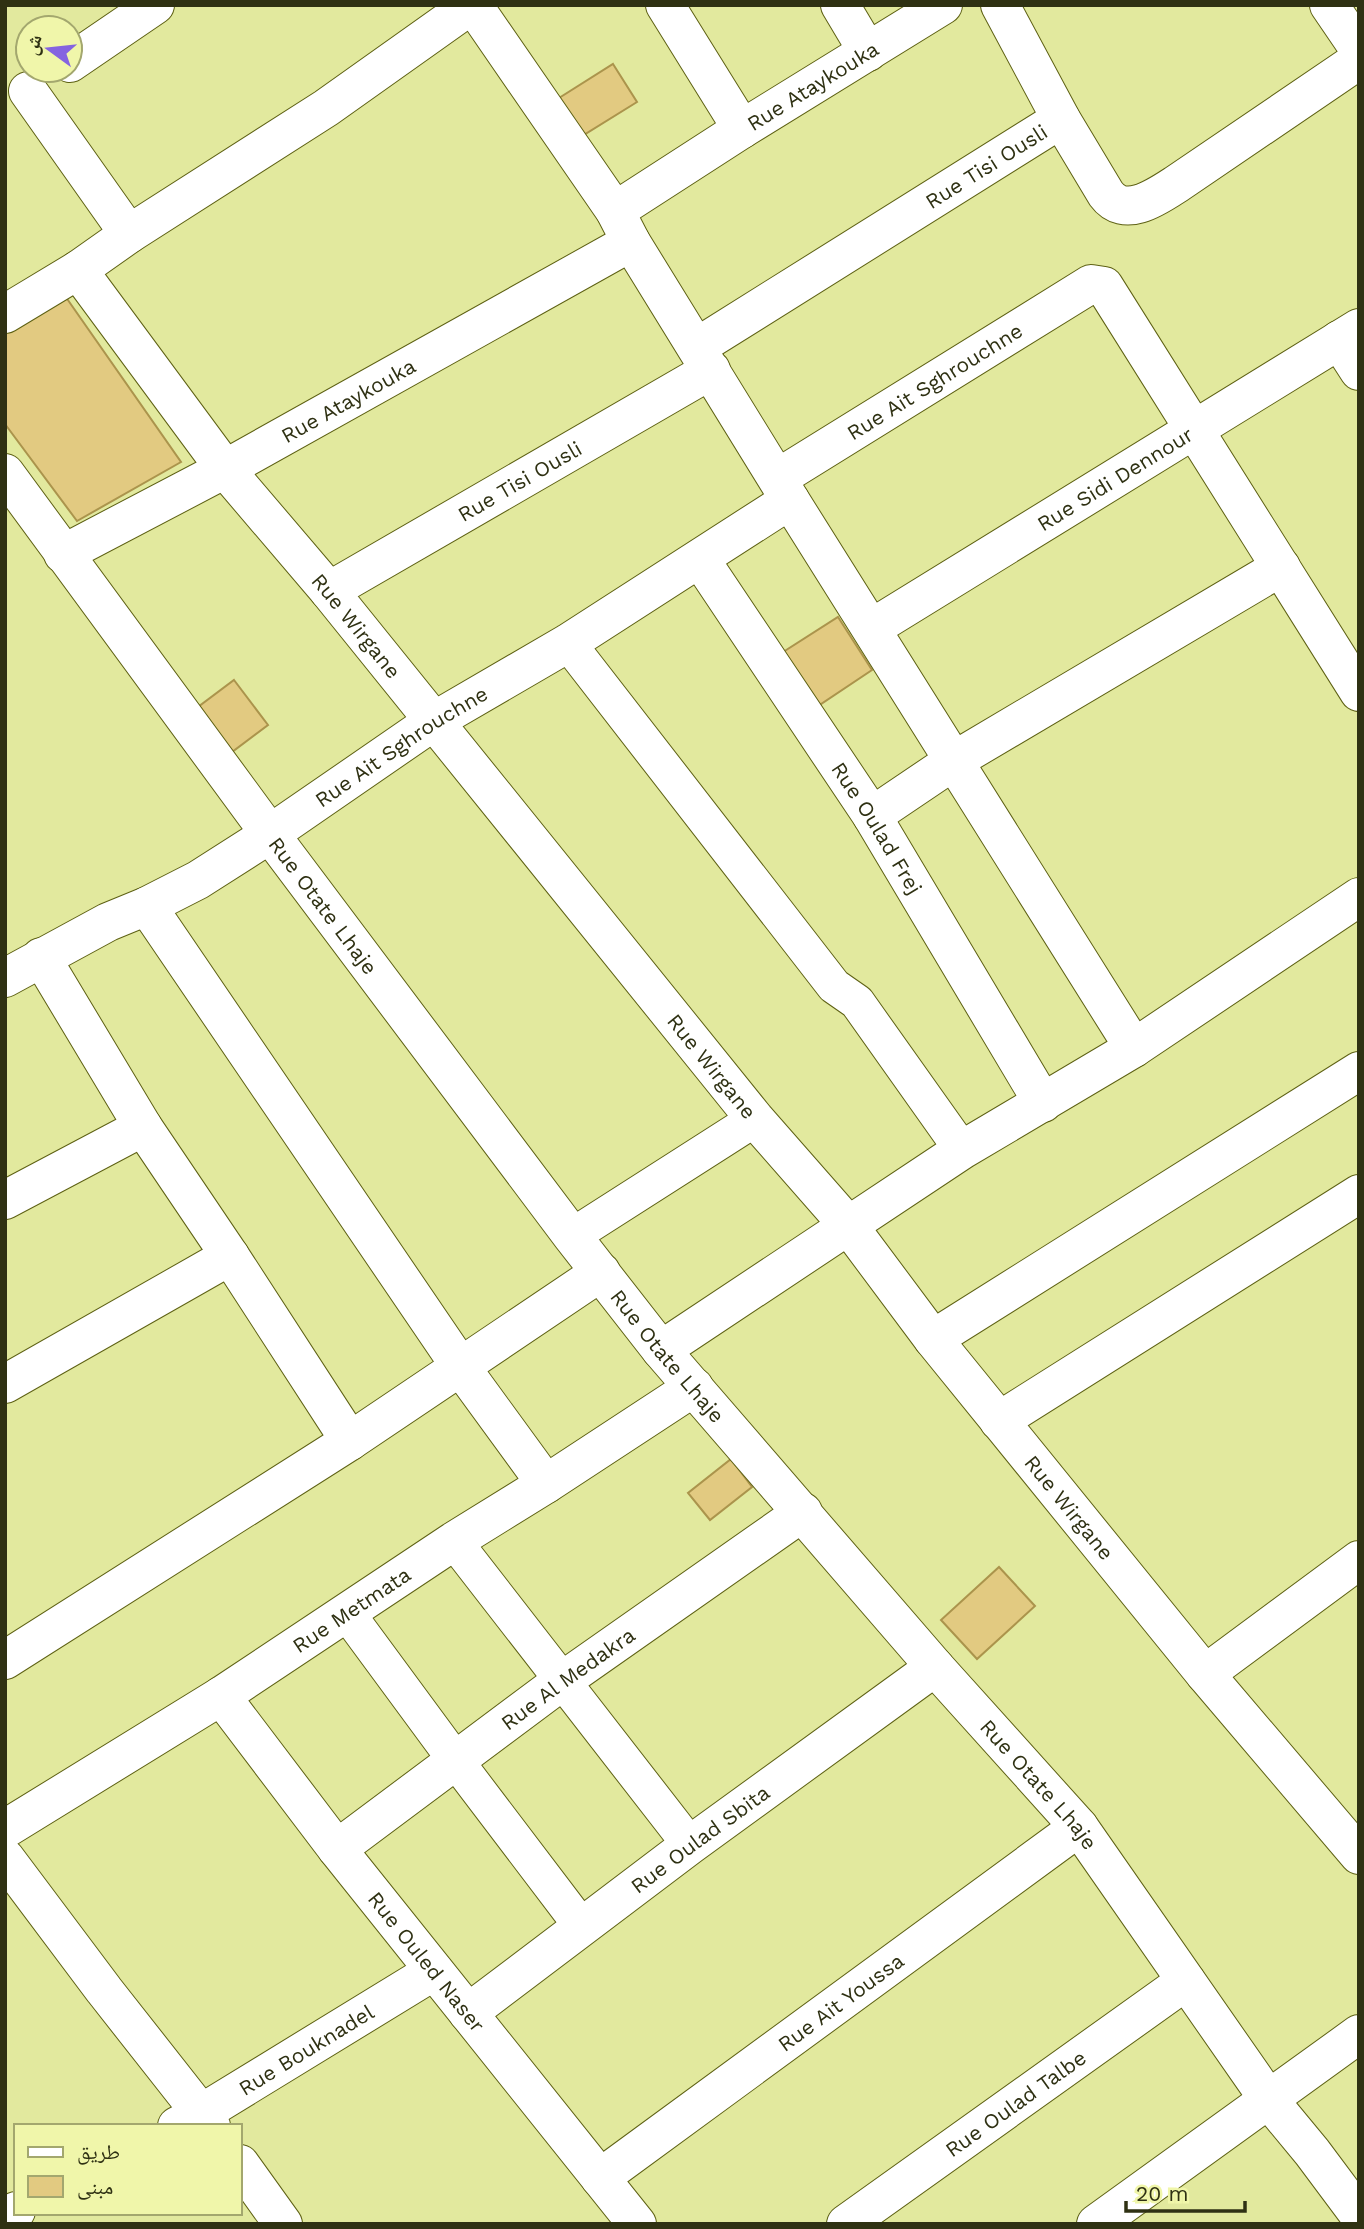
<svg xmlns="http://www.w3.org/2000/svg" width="1364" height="2229" font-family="'Work Sans','Noto Naskh Arabic',sans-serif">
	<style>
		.building { fill: #e2ca81; stroke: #ab944c; stroke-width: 2 }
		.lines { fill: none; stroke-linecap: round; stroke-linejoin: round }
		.pedestrian-casing { stroke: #5e6114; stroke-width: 37 }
		.minor-casing { stroke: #5e6114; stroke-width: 40 }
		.tertiary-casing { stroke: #5e6114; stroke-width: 40 }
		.pedestrian { stroke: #fff; stroke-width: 35 }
		.minor { stroke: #fff; stroke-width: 38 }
		.tertiary { stroke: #fff; stroke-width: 38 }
		.labels { text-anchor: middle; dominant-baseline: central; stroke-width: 7; stroke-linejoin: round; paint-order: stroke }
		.street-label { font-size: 21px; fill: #2f3113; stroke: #f0f6aa }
	</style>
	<rect width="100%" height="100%" fill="#e2e99e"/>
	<!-- building -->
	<g class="building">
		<polygon points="613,64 637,102 582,136 559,98"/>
		<polygon points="63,293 181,462 77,521 5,424 5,329"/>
		<polygon points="838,617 872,670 815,708 780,654"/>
		<polygon points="234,680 268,725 232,752 198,707"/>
		<polygon points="731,1459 752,1487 710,1520 688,1493"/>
		<polygon points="999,1567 1035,1606 977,1659 941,1620"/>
	</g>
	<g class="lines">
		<defs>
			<g id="pedestrian">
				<polyline points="568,643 834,986 857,1002 962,1150"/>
				<polyline points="572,1236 755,1119"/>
				<polyline points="454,1541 690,1845"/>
				<polyline points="347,1613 456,1761 582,1927"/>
			</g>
			<g id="minor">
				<polyline points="473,5 615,211 631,242 790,500 1134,1048"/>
				<polyline points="665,5 742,129"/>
				<polyline points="840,5 868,52"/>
				<path d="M1000,5L1061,119L1106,194C1125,220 1158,196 1178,183L1359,60"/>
				<polyline points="1329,5 1359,49"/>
				<polyline points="70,63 155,5"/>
				<polyline points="28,91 129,234"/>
				<path id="s1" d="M615,211L742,129L943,5"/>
				<path id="s2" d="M78,270L225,469L329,591L755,1119L848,1225L933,1339L1205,1674L1359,1855"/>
				<polyline points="1339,340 1359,371"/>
				<path id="s3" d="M697,347L1061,119"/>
				<path id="s4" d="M5,473L270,834L572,1236L661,1350L935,1667L1079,1827L1269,2100L1312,2152L1359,2215"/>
				<path id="s5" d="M778,478L1091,284L1104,286L1359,692"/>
				<path id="s6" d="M63,554L225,469L631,242"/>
				<path id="s7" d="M700,559L872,816L1043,1103"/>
				<path id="s8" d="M329,591L711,370"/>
				<path id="s9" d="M872,628L1359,328"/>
				<polyline points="872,816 955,760 1281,567"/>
				<polyline points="147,906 460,1366 546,1484"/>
				<polyline points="41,957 143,1127 230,1256 350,1441"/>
				<path id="s10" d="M5,978L108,922L147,906L198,880L270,834L434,721L568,643L790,500"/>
				<polyline points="5,1200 143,1127"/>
				<polyline points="933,1339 1359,1071"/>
				<polyline points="661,1350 962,1150 1134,1048 1359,897"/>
				<polyline points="5,1384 230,1256"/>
				<polyline points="999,1421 1359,1194"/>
				<polyline points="5,1660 350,1441 601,1272"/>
				<polyline points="1205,1674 1359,1560"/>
				<path id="s11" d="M221,1696L337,1849L637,2224"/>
				<path id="s12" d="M5,1829L221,1696L454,1541L546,1484L694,1387"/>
				<path id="s13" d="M337,1849L562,1681L803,1512"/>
				<polyline points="5,1858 104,1990 211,2126"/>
				<path id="s14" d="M468,2013L690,1845L935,1667"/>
				<path id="s15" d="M177,2126L202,2113L434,1971"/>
				<polyline points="240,2164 283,2224"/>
				<path id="s16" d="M600,2178L1079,1827"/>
				<polyline points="5,2216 16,2211"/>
				<path id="s17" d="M846,2224L1186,1981"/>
				<polyline points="1096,2224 1359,2034"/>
			</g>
			<polyline id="tertiary" points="5,314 78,270 129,234 326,108 471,5"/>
		</defs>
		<!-- pedestrian casing -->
		<use href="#pedestrian" class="pedestrian-casing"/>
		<!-- minor casing -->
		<use href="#minor" class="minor-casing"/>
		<!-- tertiary casing -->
		<use href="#tertiary" class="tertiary-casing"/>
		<!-- pedestrian -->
		<use href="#pedestrian" class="pedestrian"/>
		<!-- minor -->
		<use href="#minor" class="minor"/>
		<!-- tertiary -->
		<use href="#tertiary" class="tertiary"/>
	</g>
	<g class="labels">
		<!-- street labels -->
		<g class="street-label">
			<text stroke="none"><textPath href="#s1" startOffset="234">Rue Ataykouka</textPath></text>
			<text stroke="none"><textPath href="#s3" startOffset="341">Rue Tisi Ousli</textPath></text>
			<text stroke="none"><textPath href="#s5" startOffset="184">Rue Ait Sghrouchne</textPath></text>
			<text stroke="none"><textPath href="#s6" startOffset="324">Rue Ataykouka</textPath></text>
			<text stroke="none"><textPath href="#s9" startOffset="285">Rue Sidi Dennour</textPath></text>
			<text stroke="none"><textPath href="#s8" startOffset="220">Rue Tisi Ousli</textPath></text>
			<text stroke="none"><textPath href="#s2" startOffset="452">Rue Wirgane</textPath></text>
			<text stroke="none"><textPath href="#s10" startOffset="460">Rue Ait Sghrouchne</textPath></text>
			<text stroke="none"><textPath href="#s7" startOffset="322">Rue Oulad Frej</textPath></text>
			<text stroke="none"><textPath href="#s4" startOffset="537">Rue Otate Lhaje</textPath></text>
			<text stroke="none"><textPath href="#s2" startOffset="1018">Rue Wirgane</textPath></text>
			<text stroke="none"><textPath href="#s4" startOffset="1104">Rue Otate Lhaje</textPath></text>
			<text stroke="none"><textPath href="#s2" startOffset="1586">Rue Wirgane</textPath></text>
			<text stroke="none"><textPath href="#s12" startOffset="410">Rue Metmata</textPath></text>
			<text stroke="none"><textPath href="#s13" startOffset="287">Rue Al Medakra</textPath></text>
			<text stroke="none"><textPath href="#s4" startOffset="1671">Rue Otate Lhaje</textPath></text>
			<text stroke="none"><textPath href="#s14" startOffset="290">Rue Oulad Sbita</textPath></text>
			<text stroke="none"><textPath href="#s11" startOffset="336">Rue Ouled Naser</textPath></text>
			<text stroke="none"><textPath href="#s16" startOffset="298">Rue Ait Youssa</textPath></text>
			<text stroke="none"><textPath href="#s15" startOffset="150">Rue Bouknadel</textPath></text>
			<text stroke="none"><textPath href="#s17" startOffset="208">Rue Oulad Talbe</textPath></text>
		</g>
	</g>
	<!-- border -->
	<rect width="1364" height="2229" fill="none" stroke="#2f3113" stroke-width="14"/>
	<!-- legend -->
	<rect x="14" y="2124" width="228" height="91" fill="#f0f6aa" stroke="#a3a76e" stroke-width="2"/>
	<rect x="28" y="2147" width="35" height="10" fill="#ffffff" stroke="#a3a76e" stroke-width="2"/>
	<text x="77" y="2159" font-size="21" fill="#2f3113">طريق</text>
	<rect x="28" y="2176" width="35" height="21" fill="#e2ca81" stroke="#a3a76e" stroke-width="2"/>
	<text x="77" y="2194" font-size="21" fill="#2f3113">مبنى</text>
	<!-- north arrow -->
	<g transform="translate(49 49) rotate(285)"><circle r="33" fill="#f0f6aa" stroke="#a3a76e" stroke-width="2"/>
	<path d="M0-5L12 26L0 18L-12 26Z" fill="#8564e0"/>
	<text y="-10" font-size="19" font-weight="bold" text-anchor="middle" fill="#2f3113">ش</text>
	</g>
	<!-- scale -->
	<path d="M1126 2201v10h119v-10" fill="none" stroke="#2f3113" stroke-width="3.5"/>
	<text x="1136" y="2201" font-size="21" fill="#2f3113" stroke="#f0f6aa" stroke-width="5" paint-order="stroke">20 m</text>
</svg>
